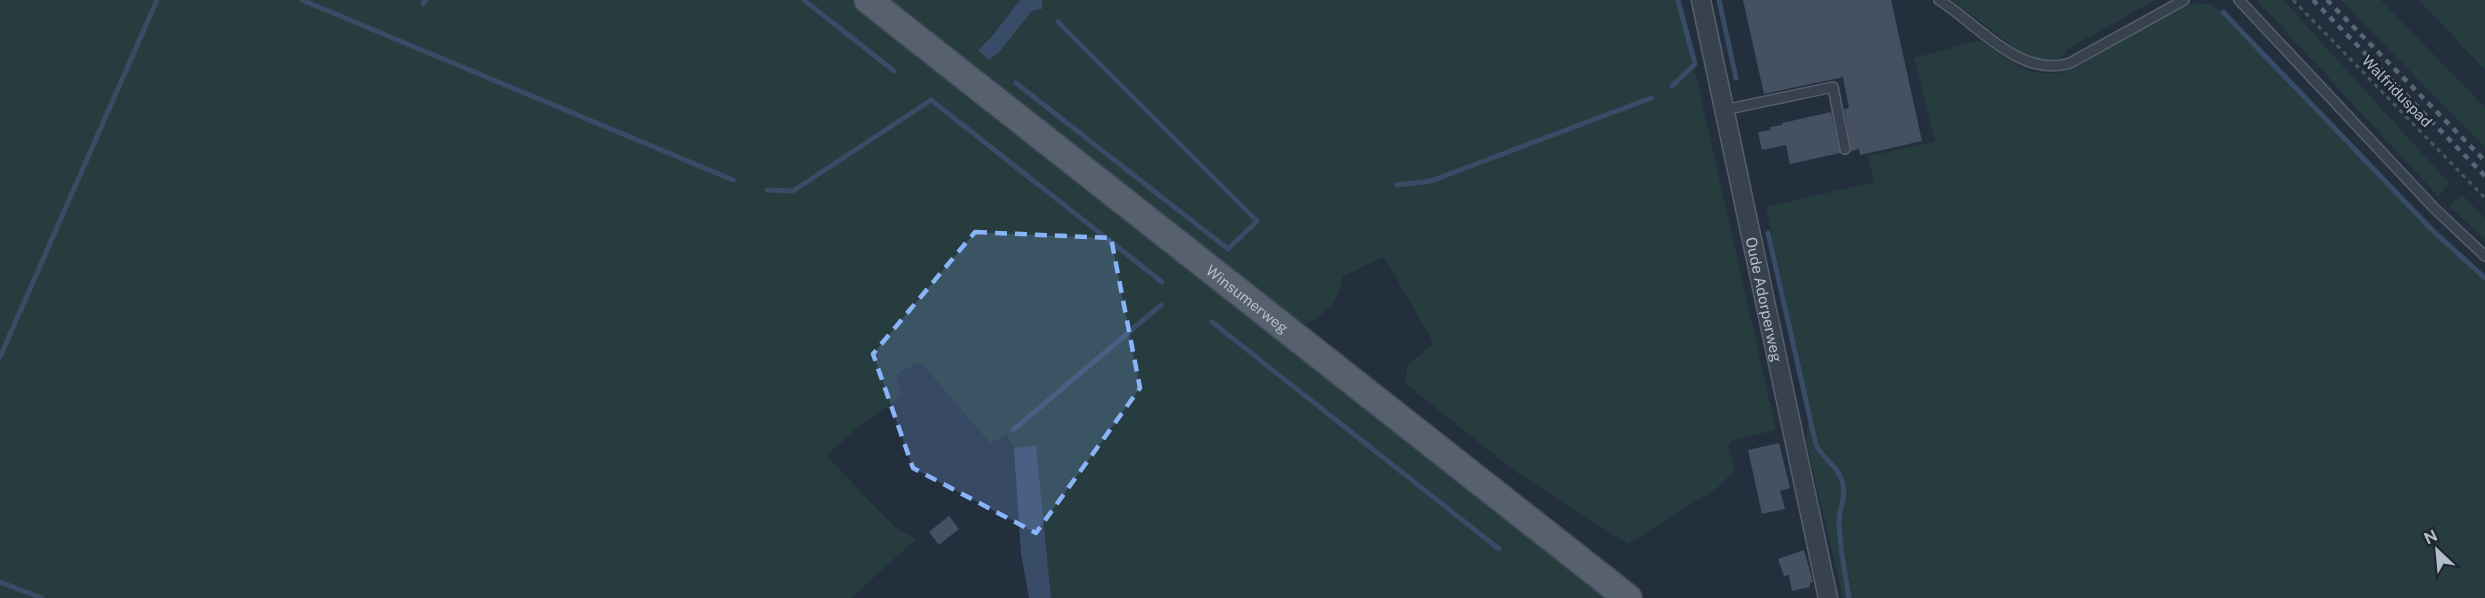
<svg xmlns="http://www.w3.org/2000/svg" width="2485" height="598" font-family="'Public Sans',sans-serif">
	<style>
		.green { fill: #263c3f }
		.water { fill: #394c67 }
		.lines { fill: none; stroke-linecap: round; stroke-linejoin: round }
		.stream { stroke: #394c67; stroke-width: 5 }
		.building { fill: #455162 }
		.lane-casing { stroke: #565f6c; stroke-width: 12 }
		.street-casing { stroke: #565f6c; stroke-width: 21 }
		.primary-casing { stroke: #414a57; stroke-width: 30 }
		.path { stroke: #44595c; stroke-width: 3; stroke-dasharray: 4.5 4.5; stroke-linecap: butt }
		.lane { stroke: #38414e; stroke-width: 9 }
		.street { stroke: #38414e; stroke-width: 18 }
		.primary { stroke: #56606e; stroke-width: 27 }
		.rail { stroke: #5a6575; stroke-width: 4.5; stroke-dasharray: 6 6; stroke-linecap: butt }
		.marked { fill: #8ab4f8; fill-opacity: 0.2; stroke: #8ab4f8; stroke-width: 4.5; stroke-dasharray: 12 8; stroke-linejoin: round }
		.labels { text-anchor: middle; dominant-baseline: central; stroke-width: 5; stroke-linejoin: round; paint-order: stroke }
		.street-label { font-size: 15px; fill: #b4bcc9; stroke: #1d2633 }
	</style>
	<rect width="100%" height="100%" fill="#242f3e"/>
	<!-- green -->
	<g class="green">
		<polygon points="0,0 851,0 1611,598 1051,598 1036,445 1014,448 1007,434 990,443 924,366 916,363 896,375 901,393 896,400 856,429 826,456 897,529 916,539 851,598 0,598"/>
		<path d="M889,0H1020L993,35L978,49L999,52L1032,10L1042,9V0H1679L1776,430L1732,440L1728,446L1735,470L1717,488L1628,544L1516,472L1406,384L1407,365L1434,344L1384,257L1343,276C1337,305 1329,310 1305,325Z"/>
		<polygon points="1952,0 2155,0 2068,49 2062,57 2040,61 2028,58"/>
		<polygon points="2257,0 2283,0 2449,183 2439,197"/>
		<polygon points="2341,0 2381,0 2485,108 2485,148"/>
		<polygon points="2419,0 2485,0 2485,70"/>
		<path d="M2195,3L2211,4L2221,12L2392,188L2485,275V598H1843L1806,440L1809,415L1766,207L1874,182L1868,156L1935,142L1914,58L1981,40C2005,57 2027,79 2059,73L2173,11Z"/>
		<polygon points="2462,195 2485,218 2485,239 2449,206"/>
	</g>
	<!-- water -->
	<g class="water">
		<polygon points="1020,0 1042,0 1042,9 1032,11 999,52 989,60 978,50 993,35"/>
		<polygon points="1036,445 1051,598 1029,598 1021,554 1014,448"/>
	</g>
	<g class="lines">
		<!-- stream -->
		<g class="stream">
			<polyline points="302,0 733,180"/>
			<polyline points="804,0 894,71"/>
			<polyline points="1719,0 1736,78"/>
			<polyline points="423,4 426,0"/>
			<polyline points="2223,12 2433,231 2485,278"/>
			<polyline points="1016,83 1228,249 1257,221 1058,22"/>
			<polyline points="1672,86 1695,64 1678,0"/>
			<polyline points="1397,185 1431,181 1651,98"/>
			<polyline points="767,190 793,191 931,100 1162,282"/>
			<path d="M1768,233L1816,445C1823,459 1836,465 1841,478C1848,494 1839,508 1839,524C1840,548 1845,574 1849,598"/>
			<polyline points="1212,322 1499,549"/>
			<polyline points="0,357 157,0"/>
			<polyline points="1013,430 1161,305"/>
			<polyline points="0,582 42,598"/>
		</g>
	</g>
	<!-- building -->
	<g class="building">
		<polygon points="1743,0 1891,0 1922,141 1860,155 1859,149 1851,151 1844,109 1849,108 1843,77 1764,94"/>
		<polygon points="1831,112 1840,153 1790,164 1786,145 1762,150 1758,132 1771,130 1770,127 1782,125 1782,123"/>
		<polygon points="1779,443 1790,488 1780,491 1785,509 1762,514 1748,450"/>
		<polygon points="949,516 959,529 939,545 929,532"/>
		<polygon points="1804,550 1813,582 1810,583 1810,587 1792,591 1789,575 1784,576 1778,559"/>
	</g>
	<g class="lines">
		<defs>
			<g id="lane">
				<path d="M1939,0C1978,24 2020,79 2070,63L2184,0"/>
				<polyline points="2239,0 2434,208 2485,256"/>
				<polyline points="1724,110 1833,87 1845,149"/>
			</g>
			<g id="street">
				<path id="s1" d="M1701,0L1828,598"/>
			</g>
			<g id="primary">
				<path id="s2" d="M868,0L1628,598"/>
			</g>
		</defs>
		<!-- lane casing -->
		<use href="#lane" class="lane-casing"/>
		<!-- street casing -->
		<use href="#street" class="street-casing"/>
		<!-- primary casing -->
		<use href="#primary" class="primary-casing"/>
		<!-- path -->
		<polyline class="path" points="2293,0 2485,198"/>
		<!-- lane -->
		<use href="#lane" class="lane"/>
		<!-- street -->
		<use href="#street" class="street"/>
		<!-- primary -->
		<use href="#primary" class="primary"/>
		<!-- rail -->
		<g class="rail">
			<polyline points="2313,0 2485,176"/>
			<polyline points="2327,0 2485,161"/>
		</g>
	</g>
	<!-- marked area -->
	<path class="marked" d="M975,232L1111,238L1140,388L1036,533L913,468L873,354Z"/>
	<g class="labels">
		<!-- street labels -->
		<g class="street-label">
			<text transform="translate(2397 91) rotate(46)">Walfriduspad</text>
			<text stroke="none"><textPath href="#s2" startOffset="483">Winsumerweg</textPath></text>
			<text stroke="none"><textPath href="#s1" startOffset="306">Oude Adorperweg</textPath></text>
		</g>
	</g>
	<!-- north arrow -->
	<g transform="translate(2437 550) rotate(334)" stroke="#1d2633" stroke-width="4.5" paint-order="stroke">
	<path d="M0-4.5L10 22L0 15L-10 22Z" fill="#b4bcc9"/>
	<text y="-9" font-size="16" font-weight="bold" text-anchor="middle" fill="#b4bcc9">N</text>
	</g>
</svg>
